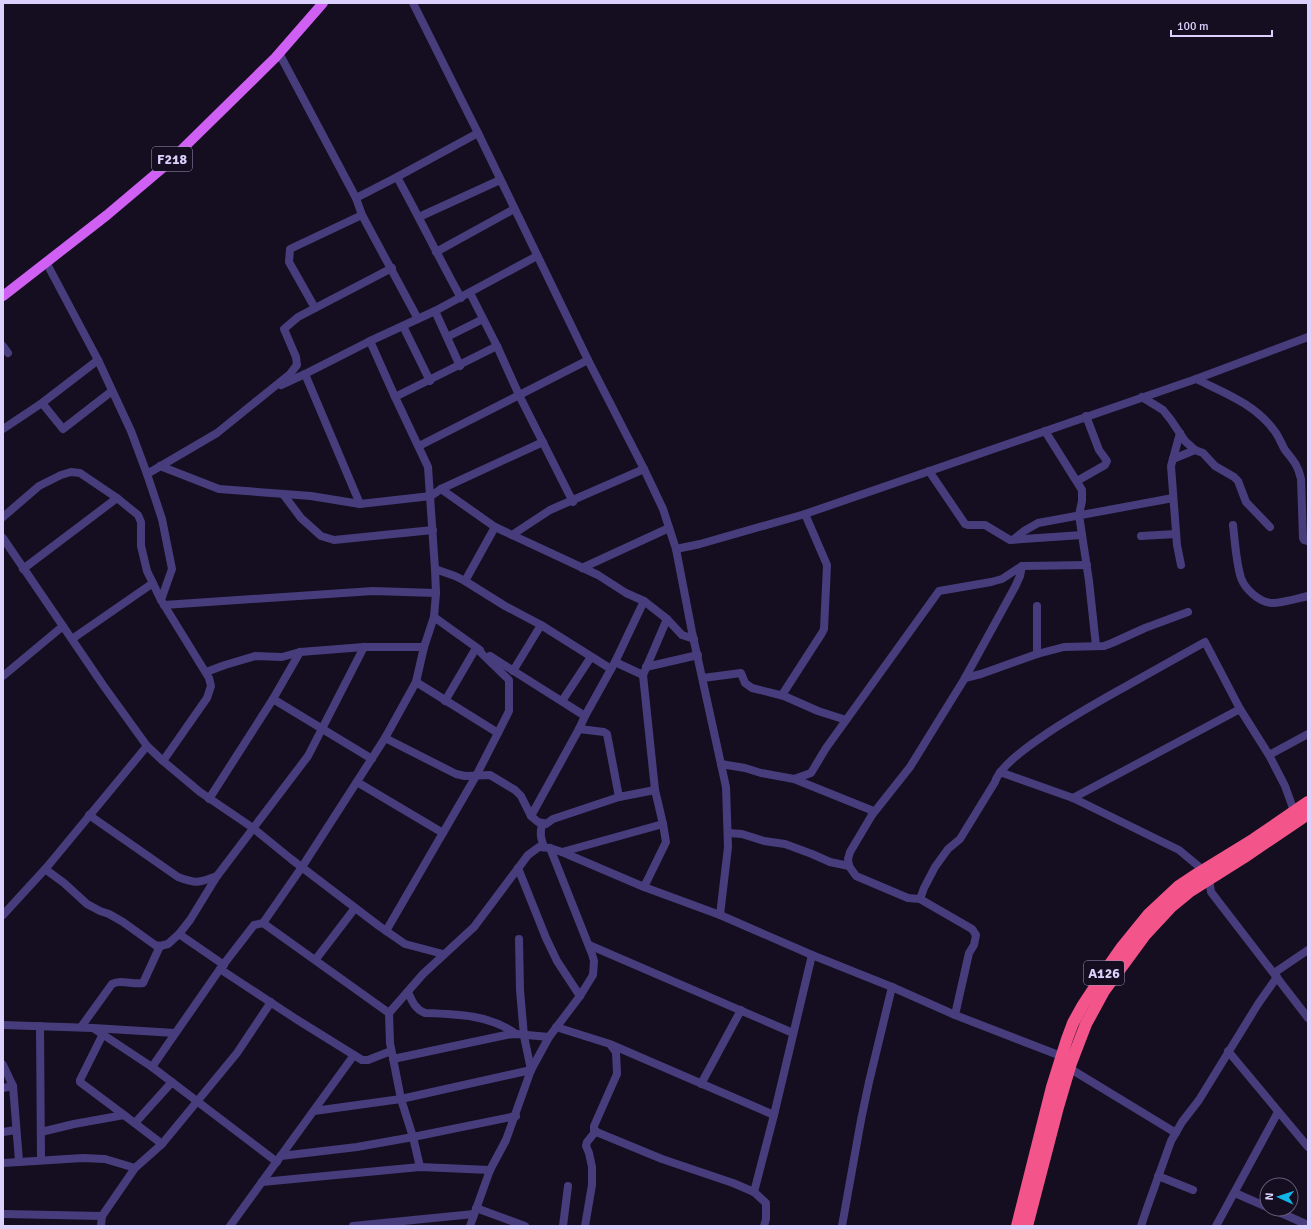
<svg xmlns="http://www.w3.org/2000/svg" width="1311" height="1229" font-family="Signika,sans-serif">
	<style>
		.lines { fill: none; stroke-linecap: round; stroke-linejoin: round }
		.street { stroke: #483d7c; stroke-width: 8 }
		.primary { stroke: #d060f4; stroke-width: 10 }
		.highway { stroke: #f3558b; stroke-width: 12 }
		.labels { text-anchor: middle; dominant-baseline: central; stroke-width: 3; stroke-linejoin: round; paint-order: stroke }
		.shield { fill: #140e20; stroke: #9f96ba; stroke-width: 1 }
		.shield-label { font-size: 14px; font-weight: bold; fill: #dbd1fc }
	</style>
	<rect width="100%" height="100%" fill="#140e20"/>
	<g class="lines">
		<!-- street -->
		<g class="street">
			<polyline points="413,3 478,133 588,360 644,469 663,509 676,549 692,632 726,787 728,847 720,915"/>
			<polyline points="279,53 356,198 362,215 418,319"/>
			<path d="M397,177C419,217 439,258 461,298"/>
			<polyline points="356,198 397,177 478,133"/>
			<polyline points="419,217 500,180"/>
			<polyline points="436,252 514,209"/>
			<polyline points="46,262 98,360 131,431 147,474 162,519 172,569 161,600"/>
			<polyline points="470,293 497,346 519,395 573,502"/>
			<polyline points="315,308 289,262 290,249 362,215"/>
			<polyline points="435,311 460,366"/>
			<polyline points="403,326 430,381"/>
			<polyline points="447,337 483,319"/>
			<polyline points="3,346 8,353"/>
			<polyline points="305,374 360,504"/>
			<path d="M1196,379C1225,393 1257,405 1276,433C1280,439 1282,445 1285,450C1293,460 1298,465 1301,479L1303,538L1304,540L1308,541"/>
			<polyline points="281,385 305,374 370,341 435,311 537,256"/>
			<polyline points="395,397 497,346"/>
			<polyline points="1142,397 1163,410 1171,420 1185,441 1195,450 1203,453 1215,466 1234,477 1238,481 1246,502 1270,527"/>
			<polyline points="42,403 63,429 112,391"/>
			<polyline points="3,429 42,403 98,360"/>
			<polyline points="1045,431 1082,490 1082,501 1079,515 1089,581 1096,646"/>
			<polyline points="1180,433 1171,466 1177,545 1181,565"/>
			<polyline points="419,446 588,360"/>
			<polyline points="1173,459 1195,450"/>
			<polyline points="160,466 219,489 311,496 360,504 431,496 441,489 543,442"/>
			<polyline points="929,471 965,524 968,525 985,525 1010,540 1082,535"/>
			<polyline points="147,474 217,433 290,374 297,365 296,357 284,329 298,317 392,268"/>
			<polyline points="1077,481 1105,465 1107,461 1099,450 1086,416"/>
			<polyline points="441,489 495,527 598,575 626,593 644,601 667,619 682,635 694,639"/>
			<polyline points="283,494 301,518 321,536 334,540 433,530"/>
			<polyline points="3,517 39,486 61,475 71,472 80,473 117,498 138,515 141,522 141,546 147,571 161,600 209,678 211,686 207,698 163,761"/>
			<path d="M1233,525C1235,542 1236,562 1241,578C1245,589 1259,602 1271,603C1279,604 1299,598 1308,596"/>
			<polyline points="512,535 550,510 644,469"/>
			<polyline points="1141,536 1176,534"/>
			<polyline points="3,538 103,685 147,746 163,761 200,792 253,828 291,859 379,926 405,944 443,954"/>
			<polyline points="1014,539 1024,531 1038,523 1173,498"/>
			<polyline points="676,549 700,544 805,514 1196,379 1308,337"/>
			<polyline points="582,568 669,528"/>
			<polyline points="23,569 117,498"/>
			<polyline points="435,569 455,576 465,581 505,606 541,625 611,669"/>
			<polyline points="465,581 495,527"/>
			<polyline points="164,605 373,591 436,593"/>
			<polyline points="434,617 480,650"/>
			<polyline points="72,639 153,583"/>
			<polyline points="1037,654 1037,606"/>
			<polyline points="490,656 585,716"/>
			<polyline points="615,662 643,675"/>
			<polyline points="646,667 698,655"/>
			<polyline points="513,671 541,625"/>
			<polyline points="206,672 225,665 255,656 282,657 300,652 364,647 424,647"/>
			<polyline points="3,676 63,626"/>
			<polyline points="703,678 741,673 745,683 752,688 784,696 818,711 846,720"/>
			<polyline points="965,678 981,674 1037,654 1064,647 1104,646 1112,643 1145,628 1188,612"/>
			<polyline points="416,682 498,733"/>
			<polyline points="782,695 822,633 824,629 827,565 805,514"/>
			<polyline points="273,699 372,759"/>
			<polyline points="445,701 476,648"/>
			<polyline points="562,701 591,657"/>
			<polyline points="579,729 604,732 607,734 619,797"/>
			<polyline points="385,738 456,774 465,776 490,775 515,790 521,796 531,816 538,822 546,824 553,819 619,797 655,790"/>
			<polyline points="1269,755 1308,734"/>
			<polyline points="721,764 745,768 761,773 794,779 871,810 872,815 850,852 848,859 849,866 856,876 908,898 920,899 972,929 976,935 974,945 969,953 955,1015"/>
			<polyline points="1000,772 1073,798 1179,850 1203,870 1209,879 1211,892 1308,1018"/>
			<polyline points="794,779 811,773 826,748 939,591 991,582 1002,579 1022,566 1087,565"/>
			<polyline points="357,782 443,833"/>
			<polyline points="1073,798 1240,709 1269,755 1285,786 1294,811"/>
			<polyline points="209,799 273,699 300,652"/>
			<path d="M89,815L178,877C196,884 199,883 217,876"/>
			<polyline points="872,815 910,767 965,678 1015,587 1020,576 1022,566"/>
			<polyline points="531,816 579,729 585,716 615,662 644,601"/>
			<path d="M543,823C539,832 541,839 544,847"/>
			<polyline points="728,833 742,834 764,841 785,844 812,854 830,862 849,866"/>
			<polyline points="562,852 663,824"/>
			<polyline points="518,868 546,938 557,961 580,996"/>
			<polyline points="45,869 64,883 87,904 100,911 109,914 123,922 155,945 160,946 168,944 179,934 190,920 217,876 308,756 364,647"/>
			<polyline points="644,887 666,842 663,824 655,790 643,675 667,619"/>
			<path d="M920,899L924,888L935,867L948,849L960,839L995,782C1003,753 1102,700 1130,684C1155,670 1180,656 1205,642L1240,709"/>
			<polyline points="3,915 47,867 147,746"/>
			<polyline points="263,923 389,1013"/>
			<polyline points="386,931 476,776 498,733 509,711 509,680 476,648"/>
			<polyline points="179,934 224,965"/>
			<polyline points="519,939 520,990 524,1036 531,1070"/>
			<polyline points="589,945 793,1033"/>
			<polyline points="316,959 355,908"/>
			<polyline points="220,969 296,1019 362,1060 368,1060 391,1051"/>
			<polyline points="1274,973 1308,950"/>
			<path d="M408,992C412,1001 415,1009 425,1013C456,1014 491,1015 516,1034"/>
			<polyline points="3,1025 93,1028 175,1033"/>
			<polyline points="40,1026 41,1160"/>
			<path d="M81,1027L112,984C121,979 133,985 143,983L160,946"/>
			<polyline points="556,1027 610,1044 616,1052 617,1074 594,1126 594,1131 662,1159 733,1183 754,1192 766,1203 766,1219 764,1226"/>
			<polyline points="93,1028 152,1067 277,1162"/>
			<polyline points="103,1034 80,1080 80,1082 124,1115"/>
			<polyline points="612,1045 774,1115"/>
			<polyline points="1228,1051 1308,1147"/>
			<polyline points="393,1059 506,1035 516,1034 549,1037"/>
			<polyline points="3,1065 13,1086 19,1161"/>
			<polyline points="152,1067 220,969 254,925 263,923 302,867 385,738 416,682 424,647 434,617 436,593 435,569 428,467 395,397 370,341"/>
			<polyline points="1069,1068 1176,1133"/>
			<polyline points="701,1084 741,1010"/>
			<polyline points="3,1088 13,1086"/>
			<polyline points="314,1111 401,1099 531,1070"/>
			<polyline points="135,1123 172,1082"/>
			<polyline points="3,1132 16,1130"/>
			<polyline points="41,1132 74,1124 124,1115 162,1144"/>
			<polyline points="281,1156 357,1147 413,1137 516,1116"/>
			<polyline points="3,1163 83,1158 105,1159 135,1168"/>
			<polyline points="420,1167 413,1137 401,1099 390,1043 389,1013 423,974 474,927 528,855 539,847 550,848 562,852 644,887 720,915 812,955 892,987 955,1015 1061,1056"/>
			<polyline points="1158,1176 1193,1190"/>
			<polyline points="262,1182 420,1167 490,1170"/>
			<polyline points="754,1192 774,1115 812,955"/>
			<polyline points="1235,1193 1267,1207"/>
			<polyline points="476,1208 525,1226"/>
			<polyline points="1272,1209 1308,1225"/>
			<polyline points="3,1214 102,1216"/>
			<polyline points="101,1226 102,1216 135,1168 162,1144 237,1053 271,1002"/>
			<polyline points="230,1226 354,1055"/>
			<polyline points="353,1226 474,1214"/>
			<polyline points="470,1226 490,1170 506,1140 531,1070 549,1037 580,996 593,975 594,961 592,954 550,848"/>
			<polyline points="563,1226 568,1186"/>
			<polyline points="585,1226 592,1185 592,1167 589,1153 586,1146 587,1142 596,1131"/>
			<polyline points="842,1226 861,1120 869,1082 892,987"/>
			<polyline points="1141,1226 1147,1208 1171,1141 1182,1122 1199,1100 1258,1004 1277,977"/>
			<polyline points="1216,1226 1278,1112"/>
		</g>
		<!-- primary -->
		<polyline class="primary" points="3,296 107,215 165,166 275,58 323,3"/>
		<!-- highway -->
		<g class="highway">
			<polyline points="1017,1226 1052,1087 1067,1039 1073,1023 1083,1005 1108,967 1122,947 1148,915 1179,886 1197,874 1254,839 1308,802"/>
			<polyline points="1027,1226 1058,1107 1071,1063 1086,1024 1104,991 1145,935 1172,906 1189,892 1243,858 1308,814"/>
		</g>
	</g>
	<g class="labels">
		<!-- shield labels -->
		<g class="shield">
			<rect x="152" y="147" width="40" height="24" rx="3"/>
			<rect x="1084" y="961" width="40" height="24" rx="3"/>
		</g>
		<g class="shield-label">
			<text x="172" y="159">F218</text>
			<text x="1104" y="973">A126</text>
		</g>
	</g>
	<!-- border -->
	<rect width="1311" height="1229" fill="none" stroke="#dbd1fc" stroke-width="8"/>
	<!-- north arrow -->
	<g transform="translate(1279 1197) rotate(273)"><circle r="19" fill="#140e20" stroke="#645c78"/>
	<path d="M0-3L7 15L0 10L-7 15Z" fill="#11b5e8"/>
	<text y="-6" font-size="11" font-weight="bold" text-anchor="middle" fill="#dbd1fc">N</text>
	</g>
	<!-- scale -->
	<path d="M1171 30v6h101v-6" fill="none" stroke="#dbd1fc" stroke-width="2"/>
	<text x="1177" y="30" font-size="12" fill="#dbd1fc" stroke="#140e20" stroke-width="3" paint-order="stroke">100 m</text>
</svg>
